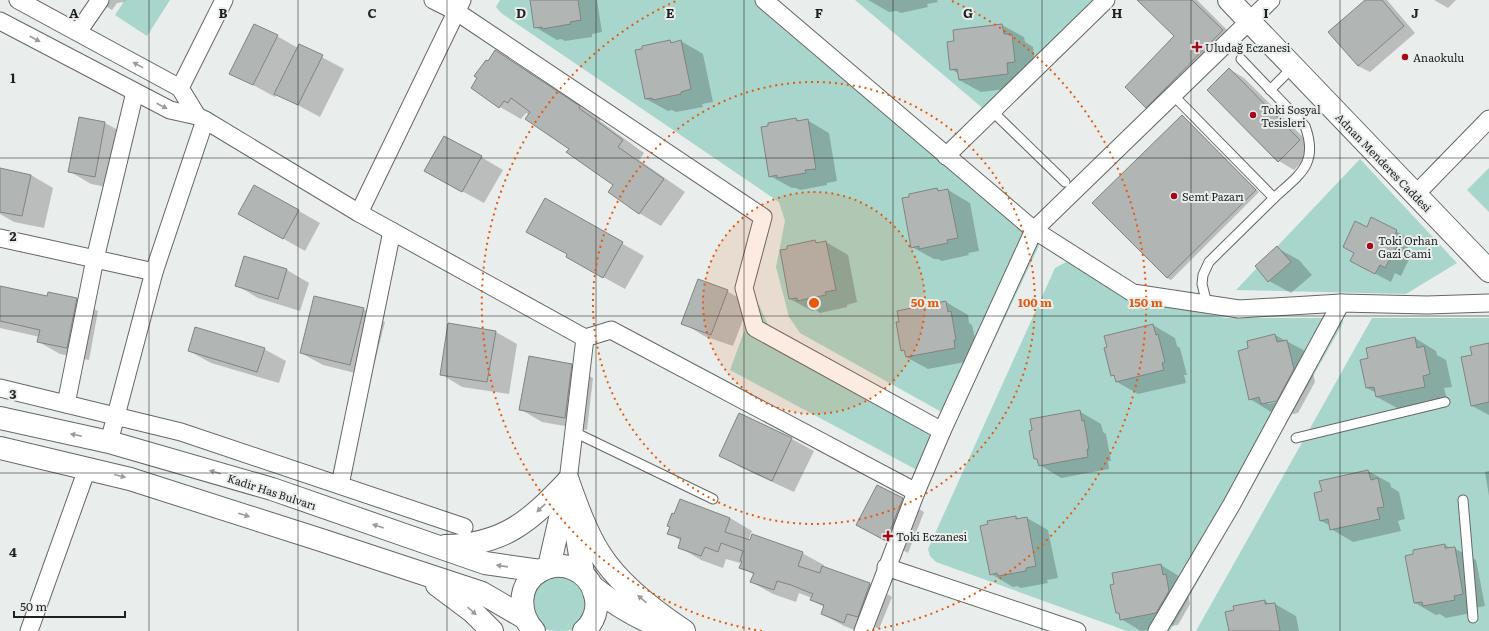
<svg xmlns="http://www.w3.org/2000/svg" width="1489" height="631" font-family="Literata,serif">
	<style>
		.green { fill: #a9d6cc }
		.shadow { fill: #0003; fill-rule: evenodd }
		.building { fill: #b1b5b4; stroke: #808483 }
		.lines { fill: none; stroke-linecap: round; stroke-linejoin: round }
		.lane-casing { stroke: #656867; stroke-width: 11 }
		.street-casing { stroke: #656867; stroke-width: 19 }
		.secondary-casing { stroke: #656867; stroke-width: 24 }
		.highway-casing { stroke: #656867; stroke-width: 24 }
		.lane { stroke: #fff; stroke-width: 9 }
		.street { stroke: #fff; stroke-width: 17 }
		.secondary { stroke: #fff; stroke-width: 22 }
		.highway { stroke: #fff; stroke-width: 22 }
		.oneway { fill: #9a9b9b }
		.grid { fill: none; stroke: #1f2120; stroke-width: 1; stroke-opacity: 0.55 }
		.ring { fill: none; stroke: #e8590c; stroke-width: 2; stroke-dasharray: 2 4 }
		.poi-dot { fill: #a3081b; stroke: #e9edec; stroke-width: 1.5 }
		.labels { text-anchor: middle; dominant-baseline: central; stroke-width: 4; stroke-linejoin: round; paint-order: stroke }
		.poi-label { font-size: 11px; fill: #1f2120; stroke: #e9edec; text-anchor: start }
		.street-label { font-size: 11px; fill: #1f2120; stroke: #e9edec }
		.grid-label { font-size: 13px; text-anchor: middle; font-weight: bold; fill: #1f2120; stroke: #e9edec; stroke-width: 4; stroke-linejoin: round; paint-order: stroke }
		.centre { fill: #e8590c; stroke: #e9edec; stroke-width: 2 }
		.ring-label { font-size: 12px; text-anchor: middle; font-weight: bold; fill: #e8590c; stroke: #e9edec; stroke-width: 4; stroke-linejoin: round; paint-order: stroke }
	</style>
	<rect width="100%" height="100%" fill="#e9edec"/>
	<!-- green -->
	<g class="green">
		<polygon points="125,0 170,0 147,36 115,15"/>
		<polygon points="500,0 768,0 1007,194 1026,212 1037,230 1039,246 973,385 954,419 800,333 789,317 776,267 785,221 779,202 501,13 496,7"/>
		<polygon points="855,0 1098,0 986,111"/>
		<polygon points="1360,159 1457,263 1406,294 1236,290"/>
		<polygon points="1489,168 1489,212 1467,190"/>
		<polygon points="1066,262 1076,263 1131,297 1226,318 1337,318 1343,319 1343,323 1170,631 1127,631 936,562 930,556 928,549 1055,268"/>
		<polygon points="754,305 759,305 770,329 945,440 930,477 730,370"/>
		<polygon points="1372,318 1489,318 1489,631 1196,631"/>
		<path d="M551,574L578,580L589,605C585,611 579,625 573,629C569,631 563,631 558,631C532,631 534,614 531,594Z"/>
	</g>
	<!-- shadow -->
	<g class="shadow">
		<polygon points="95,0 126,0 124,2 117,3 112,10"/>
		<polygon points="531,0 597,0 602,32 592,34 592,37 565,41 561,39 557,40 535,27"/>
		<polygon points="868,0 937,0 938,2 927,4 928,7 901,13 897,11 889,12"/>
		<polygon points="1139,0 1197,0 1237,40 1162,116 1146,107 1176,36"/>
		<polygon points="1367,0 1387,0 1415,33 1370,72 1358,66"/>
		<polygon points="1434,0 1456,0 1448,8"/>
		<polygon points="1002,25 1024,37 1025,42 1033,47 1036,74 1030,86 981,92 959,80 959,74 951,69 955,42 954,31"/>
		<polygon points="277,36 298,48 299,45 344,69 320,117 277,94 275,97 231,73"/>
		<polygon points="670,41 674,43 681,41 703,54 713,102 702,104 703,107 676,112 672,110 668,111 646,99"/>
		<polygon points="495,51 517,64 601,119 600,121 644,153 639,160 685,192 661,226 639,213 614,185 530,115 526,113 521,119 500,107 488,62"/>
		<polygon points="1229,69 1244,78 1315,149 1294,170 1279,161 1208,90"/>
		<polygon points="1182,116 1259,192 1171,280 1167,278"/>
		<polygon points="796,119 800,121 807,120 829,133 837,181 827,183 827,185 800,190 796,188 792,188 770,176"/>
		<polygon points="105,123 127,135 116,189 91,184 69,171"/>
		<polygon points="481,157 503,170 484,203 447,183"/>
		<polygon points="1,169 31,175 53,188 44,228 14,222 0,214"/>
		<polygon points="255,186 320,223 305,251 261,226"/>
		<polygon points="937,189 941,192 948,190 970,203 979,251 968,253 969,255 942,261 938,259 934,259 912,247 910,198"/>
		<polygon points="545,200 644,256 625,289 567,257 568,254"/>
		<polygon points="1372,218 1412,240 1407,250 1412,253 1401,276 1395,273 1391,282 1351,261"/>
		<polygon points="815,241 819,243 826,242 848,255 857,302 847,305 847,307 820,313 816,310 812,311 790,299"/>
		<polygon points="1277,248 1299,260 1312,275 1291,293 1269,281"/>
		<polygon points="245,258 287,270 309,283 300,311 258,298 236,285"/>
		<polygon points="0,287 48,298 77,299 98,311 89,360 60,354 39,342 40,337 0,328"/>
		<polygon points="727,291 749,304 733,346 704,336 683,323"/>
		<polygon points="946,302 968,315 969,323 972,325 978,352 976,360 928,369 906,357 906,352 902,350 900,322"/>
		<polygon points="363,309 385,322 371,377 323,365 301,353"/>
		<polygon points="1153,325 1175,338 1177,346 1180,348 1187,375 1184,375 1186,383 1138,394 1117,382 1115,377 1112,375 1108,348"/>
		<polygon points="496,332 517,344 509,394 462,387 441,374"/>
		<path d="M1275,335L1309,353L1315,382L1298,413L1283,416L1274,411L1271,412L1250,399V349ZM1281,399L1282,401L1268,404V402Z"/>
		<polygon points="1415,338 1436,351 1437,355 1446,360 1452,387 1444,388 1447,399 1399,409 1377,397 1376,393 1367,388 1369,359"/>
		<polygon points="1489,344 1489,415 1472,406 1473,356"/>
		<polygon points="264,349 286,361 279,383 211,363 189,351"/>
		<polygon points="571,365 593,378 587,430 542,422 520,409"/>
		<polygon points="1079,411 1101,424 1103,432 1106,434 1111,461 1108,461 1109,469 1061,478 1040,465 1039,460 1035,458"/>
		<polygon points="739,414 792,439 814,451 794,492 742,468 720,456"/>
		<polygon points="1368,471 1390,483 1391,487 1399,492 1405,519 1398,521 1401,531 1353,542 1331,529 1331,526 1321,521 1323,492 1321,481"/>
		<polygon points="1489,471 1489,496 1485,472"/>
		<polygon points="902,499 924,512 908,553 857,525"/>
		<polygon points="680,501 730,518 752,531 748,541 802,553 824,565 823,568 870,584 892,597 879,629 869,625 857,631 844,626 822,614 824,607 811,600 812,598 799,593 796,602 773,594 751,582 754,575 741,567 744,558 742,558 740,563 726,559 723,568 701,560 679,547 681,541 668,533"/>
		<polygon points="1016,517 1020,519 1027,518 1048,530 1058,578 1047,580 1048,583 1021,588 1017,586 1013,587 991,574"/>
		<polygon points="1445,545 1450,548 1454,548 1476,560 1485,606 1475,608 1476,612 1446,618 1440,614 1436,615 1415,603"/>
		<polygon points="1161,565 1182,578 1187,588 1190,604 1178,625 1141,631 1121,619 1120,614 1117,612"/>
		<polygon points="1265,601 1270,604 1275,604 1296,616 1299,631 1230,631"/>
	</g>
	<!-- building -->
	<g class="building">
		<polygon points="530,0 578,0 581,20 570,22 571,24 542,29 542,27 534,28"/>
		<polygon points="1137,0 1192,0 1223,30 1146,108 1125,87 1174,36"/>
		<polygon points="1365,0 1382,0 1404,26 1358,66 1328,32"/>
		<polygon points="254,24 278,35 253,85 229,74"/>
		<polygon points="1002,24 1004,34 1012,34 1015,62 1007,63 1008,74 959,80 957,69 950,70 947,42 954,41 953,30"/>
		<polygon points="670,40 671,43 681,40 691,89 681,92 681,94 653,100 652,98 645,99 635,50 642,49 642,46"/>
		<polygon points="299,44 323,55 298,105 274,94"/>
		<polygon points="495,50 580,106 579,108 623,140 618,147 664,179 639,214 608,192 613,185 566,152 569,149 525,119 530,112 511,98 508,103 504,101 499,108 471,88 477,78 474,76 486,60 488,61"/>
		<polygon points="1229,68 1300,140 1278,162 1207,90"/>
		<polygon points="1182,115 1256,190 1167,278 1092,203"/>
		<polygon points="79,117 105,122 95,177 68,172"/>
		<polygon points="796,118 797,121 808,119 816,169 805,170 806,173 777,178 777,175 769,177 761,127 768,126 768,123"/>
		<polygon points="444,136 482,156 462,192 424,171"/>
		<polygon points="0,168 31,175 22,216 0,212"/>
		<polygon points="254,185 299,210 283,239 238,214"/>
		<polygon points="937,188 938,191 948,189 958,238 947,240 948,243 919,249 919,246 911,248 902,198 909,197 909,194"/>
		<polygon points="545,198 623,242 603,278 566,257 567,254 526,232"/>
		<polygon points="1371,217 1397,230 1392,241 1398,244 1385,268 1380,265 1375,274 1350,261 1354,253 1343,247 1355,221 1367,227"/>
		<polygon points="815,240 816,243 826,241 836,290 825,292 826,295 797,301 797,298 789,299 780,250 787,249 787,246"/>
		<polygon points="1277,246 1291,262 1268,282 1255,266"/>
		<polygon points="244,256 287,269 278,299 235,286"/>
		<polygon points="698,279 728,290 711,335 681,324"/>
		<polygon points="0,286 47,296 48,292 77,298 67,348 37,342 40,330 0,321"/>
		<polygon points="314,296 364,308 350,365 300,353"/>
		<polygon points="946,301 948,312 951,311 956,340 954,340 955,348 906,357 904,350 901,351 896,322 899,322 897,311"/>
		<polygon points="448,323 496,331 487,382 440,375"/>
		<polygon points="1153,324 1156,335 1158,334 1165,362 1162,363 1164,370 1116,382 1114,375 1111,376 1104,348 1107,347 1104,336"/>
		<polygon points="195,327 265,348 257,372 188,351"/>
		<polygon points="1275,334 1277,342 1287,340 1294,369 1277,401 1261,404 1259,397 1249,400 1238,351 1248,348 1247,341"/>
		<polygon points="1415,337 1417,348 1424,346 1430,374 1423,376 1425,387 1376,397 1374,387 1366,388 1360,360 1368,358 1366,348"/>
		<polygon points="1489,343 1489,402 1471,406 1461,357 1472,355 1470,347"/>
		<polygon points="529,356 572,364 565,418 519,410"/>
		<polygon points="1080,410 1082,421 1084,420 1089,449 1087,449 1088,457 1039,466 1037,459 1034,459 1029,431 1032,430 1030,419"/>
		<polygon points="739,413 792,438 772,481 719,456"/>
		<polygon points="1368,470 1371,480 1378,478 1384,507 1377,508 1380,519 1330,530 1328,519 1320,521 1314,493 1322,491 1319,481"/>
		<polygon points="877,485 903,498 886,541 856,525"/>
		<polygon points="680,499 730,518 725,532 750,540 752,534 803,552 798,566 820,573 822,566 870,583 858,617 847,614 844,623 821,614 824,605 810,600 813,594 791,585 777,581 774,590 750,582 754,573 739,568 742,561 740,561 743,551 721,543 718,552 705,547 701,556 678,548 681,538 667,534 670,527 667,526 672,513 674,514"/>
		<polygon points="1016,516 1016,519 1027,517 1036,566 1026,568 1026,571 998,576 997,573 990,575 980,526 988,524 987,521"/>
		<polygon points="1445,544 1445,548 1455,547 1463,594 1454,596 1455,600 1423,606 1422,602 1414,603 1405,556 1413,554 1413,550"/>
		<polygon points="1161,564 1163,575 1166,574 1169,591 1156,613 1120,620 1119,613 1116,613 1110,585 1114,584 1112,573"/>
		<polygon points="1265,600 1265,604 1275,603 1280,631 1229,631 1225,612 1234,610 1233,606"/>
	</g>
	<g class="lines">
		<defs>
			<g id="lane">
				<path d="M1241,59L1305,126C1319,164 1300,174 1274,198"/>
				<polyline points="1270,90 1293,67"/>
				<polyline points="1173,95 1274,198 1209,262 1203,275 1202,284 1207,304"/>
				<polyline points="992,111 1065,182"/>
				<polyline points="574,432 713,499"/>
				<polyline points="1296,438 1445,402"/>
				<polyline points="1463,500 1473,618"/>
			</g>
			<g id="street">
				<polyline points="18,0 180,88 197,116"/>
				<polyline points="433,0 457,12 763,217 744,288 755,328 942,431"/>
				<polyline points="462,0 359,213 585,338 568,481"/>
				<polyline points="764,0 1034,230 1133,293 1239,309 1341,303 1427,305 1489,303"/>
				<polyline points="0,21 170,110 197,116 205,120 359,213"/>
				<polyline points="78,32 100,0"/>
				<polyline points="180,88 224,0"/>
				<polyline points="946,156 1106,0"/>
				<polyline points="1415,195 1489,119"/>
				<polyline points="0,238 154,272"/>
				<polyline points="585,338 611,330 916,492"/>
				<polyline points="0,388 181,432 464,527"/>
				<polyline points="66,404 95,259 135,92"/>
				<polyline points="109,442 154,272 205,120"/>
				<polyline points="340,485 392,231"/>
				<polyline points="886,567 1077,631"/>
				<polyline points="29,631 87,469"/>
				<polyline points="863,631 916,492 942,431 1034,230 1271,0"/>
				<polyline points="1157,631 1232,504 1341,303"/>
			</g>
			<polyline id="secondary" points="1229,0 1489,271"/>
			<g id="highway">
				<polyline points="0,418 109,442 272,489 485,563 540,571"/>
				<polyline points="0,448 130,479 321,540 482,593 525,618"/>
				<path d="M568,481C577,506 586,532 600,554C619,584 654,611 684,631"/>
				<polyline points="574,518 583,574"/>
				<path d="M445,546C504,545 530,521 568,481"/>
				<polyline points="549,567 566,492"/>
				<polyline points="437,585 473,612 492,631"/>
				<path d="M594,588C616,605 640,620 667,629"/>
				<path d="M534,631C518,614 517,584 540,571C562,558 590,571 595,595C599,608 594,622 584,631"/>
			</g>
		</defs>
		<!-- lane casing -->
		<use href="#lane" class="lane-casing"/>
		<!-- street casing -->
		<use href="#street" class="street-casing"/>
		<!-- secondary casing -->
		<use href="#secondary" class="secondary-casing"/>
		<!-- highway casing -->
		<use href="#highway" class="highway-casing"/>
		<!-- lane -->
		<use href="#lane" class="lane"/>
		<!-- street -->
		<use href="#street" class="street"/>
		<!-- secondary -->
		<use href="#secondary" class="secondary"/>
		<!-- highway -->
		<use href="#highway" class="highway"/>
	</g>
	<!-- one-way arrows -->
	<defs><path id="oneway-solid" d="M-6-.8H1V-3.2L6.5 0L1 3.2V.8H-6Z"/></defs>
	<g class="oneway">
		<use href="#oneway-solid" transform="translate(35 39) rotate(28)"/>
		<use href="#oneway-solid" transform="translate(138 65) rotate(-151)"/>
		<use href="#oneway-solid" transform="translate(162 106) rotate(27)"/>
		<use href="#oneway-solid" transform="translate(76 435) rotate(-168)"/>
		<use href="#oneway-solid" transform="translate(215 472) rotate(-164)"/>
		<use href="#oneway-solid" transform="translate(120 476) rotate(14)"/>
		<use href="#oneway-solid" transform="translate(541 508) rotate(137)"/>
		<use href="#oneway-solid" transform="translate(244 515) rotate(18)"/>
		<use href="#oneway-solid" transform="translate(378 526) rotate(-161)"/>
		<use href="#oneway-solid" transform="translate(502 566) rotate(-172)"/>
		<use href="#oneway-solid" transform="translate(642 599) rotate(-139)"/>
		<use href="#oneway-solid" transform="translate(472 611) rotate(42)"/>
	</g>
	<!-- grid -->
	<path class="grid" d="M149,0V631M298,0V631M447,0V631M596,0V631M744,0V631M893,0V631M1042,0V631M1191,0V631M1340,0V631M0,158H1489M0,316H1489M0,473H1489"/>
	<!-- distance rings -->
	<circle cx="814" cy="303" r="111" fill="#e8590c" fill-opacity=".12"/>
	<g class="ring">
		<circle cx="814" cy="303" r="111"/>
		<circle cx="814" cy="303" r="221"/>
		<path d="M762 631A332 332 0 0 1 676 1M952 1A332 332 0 0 1 866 631"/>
	</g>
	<!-- markers -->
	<g class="poi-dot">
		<path d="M1195 41h4v4h4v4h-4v4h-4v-4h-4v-4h4z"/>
		<circle cx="1405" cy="57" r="4"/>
		<circle cx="1253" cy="115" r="4"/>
		<circle cx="1174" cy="196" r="4"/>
		<circle cx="1370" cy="246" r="4"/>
		<path d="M886 530h4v4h4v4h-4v4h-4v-4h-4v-4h4z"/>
	</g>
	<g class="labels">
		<!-- poi labels -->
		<g class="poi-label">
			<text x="1205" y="47">Uludağ Eczanesi</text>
			<text x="1413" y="57">Anaokulu</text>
			<text x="1261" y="109">Toki Sosyal<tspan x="1261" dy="13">Tesisleri</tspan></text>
			<text x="1182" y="196">Semt Pazarı</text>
			<text x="1378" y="240">Toki Orhan<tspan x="1378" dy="13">Gazi Cami</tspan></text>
			<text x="896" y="536">Toki Eczanesi</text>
		</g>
		<!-- street labels -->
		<g class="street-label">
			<text transform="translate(1384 162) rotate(46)">Adnan Menderes Caddesi</text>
			<text transform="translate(272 491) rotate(18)">Kadir Has Bulvarı</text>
		</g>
	</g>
	<g class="grid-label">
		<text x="74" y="18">A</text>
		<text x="223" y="18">B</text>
		<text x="372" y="18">C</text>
		<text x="521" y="18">D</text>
		<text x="670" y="18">E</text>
		<text x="819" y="18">F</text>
		<text x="968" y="18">G</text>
		<text x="1117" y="18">H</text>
		<text x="1266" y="18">I</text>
		<text x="1415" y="18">J</text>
		<text x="13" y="83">1</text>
		<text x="13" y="241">2</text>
		<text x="13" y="399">3</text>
		<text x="13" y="557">4</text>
	</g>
	<circle cx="814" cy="303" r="6" class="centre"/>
	<g class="ring-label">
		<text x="925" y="307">50 m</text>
		<text x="1035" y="307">100 m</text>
		<text x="1146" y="307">150 m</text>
	</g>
	<!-- scale -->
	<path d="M14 611v6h111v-6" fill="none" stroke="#1f2120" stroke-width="2"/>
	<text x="20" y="611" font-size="12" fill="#1f2120" stroke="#e9edec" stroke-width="3" paint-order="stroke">50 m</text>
</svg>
